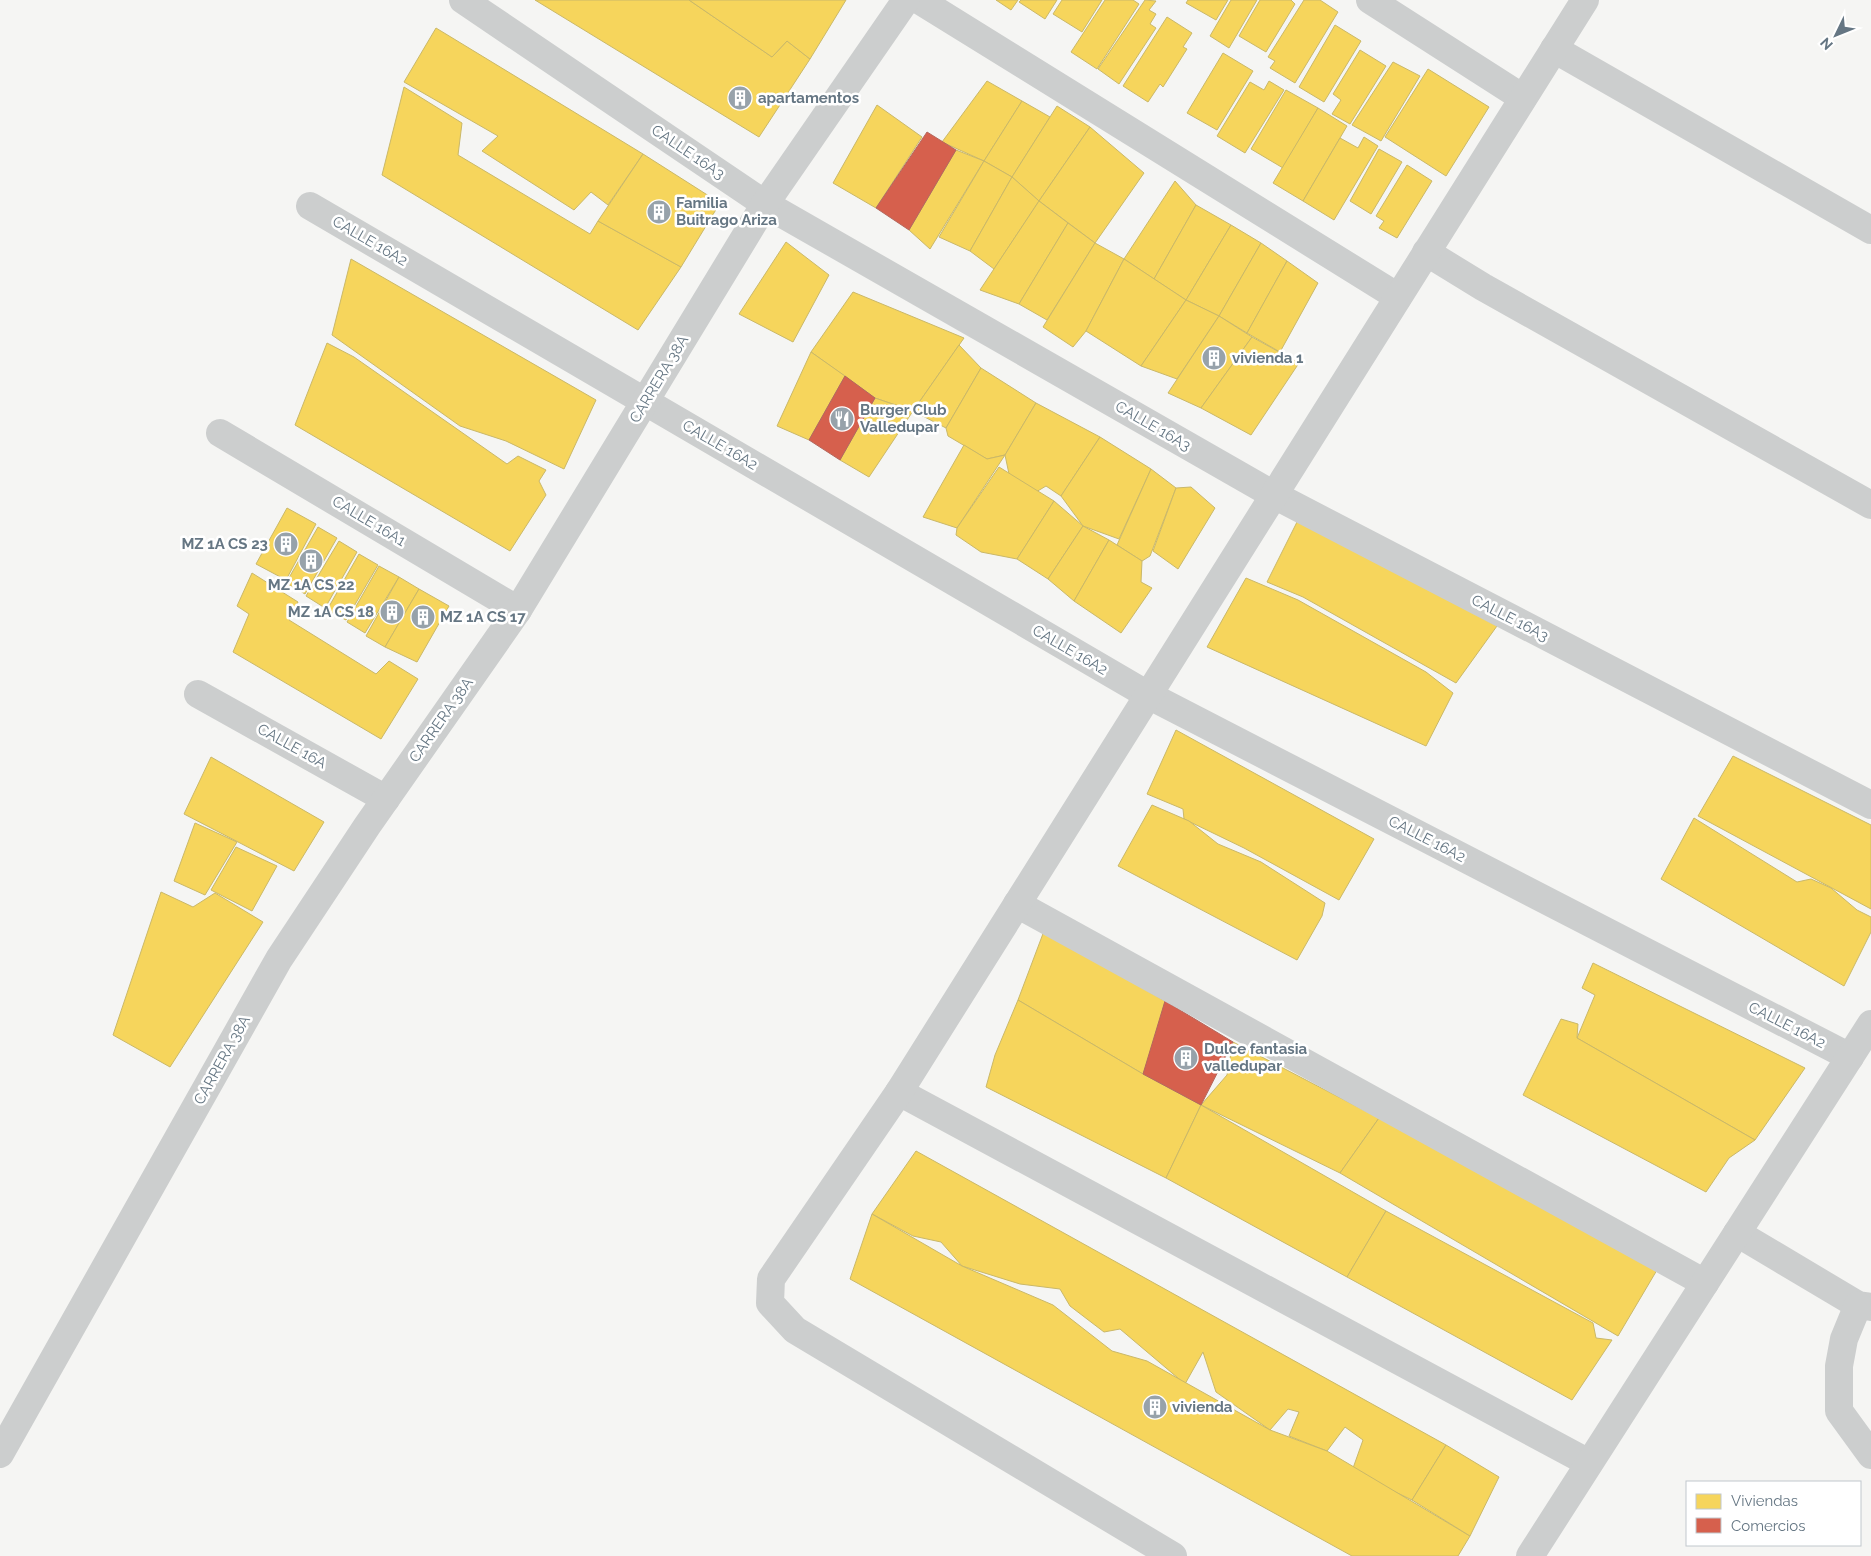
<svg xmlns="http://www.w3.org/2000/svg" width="1871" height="1556" font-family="Raleway,sans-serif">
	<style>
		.homes { fill: #f6d55c; stroke: #cab868 }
		.shops { fill: #d6604d; stroke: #b4675d }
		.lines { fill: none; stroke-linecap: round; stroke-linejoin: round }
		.street { stroke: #cccece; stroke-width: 28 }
		.labels { text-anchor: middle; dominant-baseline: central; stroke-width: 5; stroke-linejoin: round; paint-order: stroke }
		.poi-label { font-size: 15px; font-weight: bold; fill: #657683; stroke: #fff; text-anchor: start }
		.street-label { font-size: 15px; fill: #657683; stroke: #fff }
	</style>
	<rect width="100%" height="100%" fill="#f5f5f3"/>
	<!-- homes -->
	<g class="homes">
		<polygon points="535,0 689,0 772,57 787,41 810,59 759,137"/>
		<polygon points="689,0 846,0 810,59 787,41 772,57"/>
		<polygon points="996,0 1018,0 1011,10"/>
		<polygon points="1021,0 1057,0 1045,19 1019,2"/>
		<polygon points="1062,0 1102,0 1082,32 1053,14"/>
		<polygon points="1105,0 1133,0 1139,4 1097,69 1071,52"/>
		<polygon points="1145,0 1156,1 1149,10 1156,14 1150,24 1156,28 1119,84 1098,69"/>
		<polygon points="1188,0 1228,0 1216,20 1186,3"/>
		<polygon points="1231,0 1257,0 1229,48 1210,36"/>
		<polygon points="1260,0 1291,0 1295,4 1266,52 1239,36"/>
		<polygon points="1304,0 1320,0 1338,12 1295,83 1270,68 1275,61 1268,57"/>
		<polygon points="1167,17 1192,33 1183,47 1187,49 1163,87 1160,84 1148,102 1123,86"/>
		<polygon points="1335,25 1361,41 1324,102 1299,87"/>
		<polygon points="436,28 643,154 608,205 591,192 574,210 482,151 498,136 404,82"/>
		<polygon points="1360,50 1386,66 1350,124 1332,114 1341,100 1333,94"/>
		<polygon points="1223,53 1253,71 1217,130 1187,113"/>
		<polygon points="1393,62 1420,76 1381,141 1352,125"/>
		<polygon points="1428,69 1489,107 1446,176 1385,137"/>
		<polygon points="987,81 1022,101 984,161 942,142"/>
		<polygon points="1269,81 1284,90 1245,153 1217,136 1250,82 1264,90"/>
		<polygon points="404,87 462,123 458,155 590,234 598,221 681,267 638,330 382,175"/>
		<polygon points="1286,90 1318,108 1283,168 1251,149"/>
		<polygon points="1022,101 1050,117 1012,177 984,161"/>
		<polygon points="877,105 922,137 876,208 833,183"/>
		<polygon points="1057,106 1090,127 1039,201 1012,177"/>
		<polygon points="1318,108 1347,126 1303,201 1273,183"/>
		<polygon points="1090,127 1144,173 1095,243 1039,201"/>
		<polygon points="1364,137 1378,146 1334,220 1303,201 1340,138 1358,148"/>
		<polygon points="1379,149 1402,162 1371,214 1350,201"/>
		<polygon points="956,150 984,161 930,249 909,230"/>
		<polygon points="643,154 720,203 681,267 598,221"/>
		<polygon points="984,161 1012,177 970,251 939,237"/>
		<polygon points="1407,165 1432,181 1397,238 1379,228 1384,221 1376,216"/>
		<polygon points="1012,177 1039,201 994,269 970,251"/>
		<polygon points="1175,181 1196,205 1154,279 1124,259"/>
		<polygon points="1039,201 1068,223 1019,304 980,290"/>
		<polygon points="1196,205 1231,225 1186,300 1154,279"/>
		<polygon points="1068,223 1095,243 1047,320 1019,304"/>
		<polygon points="1231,225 1261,243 1219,316 1186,300"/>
		<polygon points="786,242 829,275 793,342 739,314"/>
		<polygon points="1095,243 1124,259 1086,331 1073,347 1043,327"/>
		<polygon points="1261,243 1287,261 1247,333 1219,316"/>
		<polygon points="351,259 596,400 564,469 506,441 460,426 332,335"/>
		<polygon points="1124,259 1186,300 1141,366 1086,331"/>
		<polygon points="1287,261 1318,283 1280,352 1247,333"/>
		<polygon points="853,292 964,338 913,411 875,398 811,352"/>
		<polygon points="1186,300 1219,316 1177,379 1141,366"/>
		<polygon points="1219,316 1252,337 1201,408 1168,393"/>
		<polygon points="1252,337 1299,363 1251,435 1201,408"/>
		<polygon points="327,343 354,357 507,464 518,456 546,470 539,481 546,495 510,551 295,425"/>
		<polygon points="959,345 981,368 946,428 913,411"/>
		<polygon points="811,352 845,376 809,440 777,426"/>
		<polygon points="981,368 1036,403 1005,455 987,459 948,436 946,428"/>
		<polygon points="875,398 913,411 869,477 840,460"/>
		<polygon points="1036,403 1100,437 1061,496 1046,486 1036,492 1009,474 1005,455"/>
		<polygon points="1100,437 1151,469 1119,539 1083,526 1061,496"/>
		<polygon points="964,445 987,459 1005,455 957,528 923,517"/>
		<polygon points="999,467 1054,501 1017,559 981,552 956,535 957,528"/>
		<polygon points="1151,469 1176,488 1150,556 1142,561 1117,545"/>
		<polygon points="1191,487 1215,508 1178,569 1153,551 1176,488"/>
		<polygon points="1054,501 1083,526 1048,579 1017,559"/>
		<polygon points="287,508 316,524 286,580 256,564"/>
		<polygon points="1299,518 1497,626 1456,683 1303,597 1267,582"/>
		<polygon points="1083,526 1109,540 1074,601 1048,579"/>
		<polygon points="318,527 337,538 305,594 286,583"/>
		<polygon points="1109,540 1142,561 1141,582 1152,588 1121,633 1074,601"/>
		<polygon points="339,541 357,552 325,608 306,596"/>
		<polygon points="359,554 378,565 346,620 327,610"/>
		<polygon points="379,566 399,577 365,633 347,622"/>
		<polygon points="252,573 298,602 289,620 376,674 389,661 418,679 381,739 233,652 249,614 237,606"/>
		<polygon points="399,577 419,589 385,647 366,636"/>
		<polygon points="1246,578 1298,600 1426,672 1453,693 1426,746 1207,647"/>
		<polygon points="419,589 449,606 417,662 385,647"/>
		<polygon points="1176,730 1374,839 1339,900 1244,848 1184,819 1183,809 1147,794"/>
		<polygon points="1733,756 1871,825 1871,909 1698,816"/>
		<polygon points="211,757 324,822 294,871 184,814"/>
		<polygon points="1152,805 1189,821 1218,844 1261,862 1325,903 1322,916 1297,960 1118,866"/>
		<polygon points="1694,818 1797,882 1811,879 1831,888 1857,910 1871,917 1871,932 1844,986 1661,879"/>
		<polygon points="195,823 237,842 205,895 174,881"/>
		<polygon points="236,847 277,866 252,911 211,890"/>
		<polygon points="161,892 193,907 215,893 263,922 170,1067 113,1035"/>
		<polygon points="1044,931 1165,1001 1151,1054 1143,1074 1018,1000"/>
		<polygon points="1593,963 1805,1068 1755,1140 1577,1038 1595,995 1582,988"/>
		<polygon points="1018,1000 1143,1074 1201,1105 1166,1178 986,1087 995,1055"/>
		<polygon points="1561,1019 1578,1024 1577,1038 1755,1140 1729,1158 1706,1192 1523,1095"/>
		<polygon points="1233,1042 1379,1118 1340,1173 1201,1105 1227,1075"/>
		<polygon points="1201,1105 1386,1211 1347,1277 1166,1178"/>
		<polygon points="1379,1118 1657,1270 1618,1336 1340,1173"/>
		<polygon points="916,1151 1446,1445 1412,1500 1352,1471 1363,1440 1345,1427 1327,1451 1289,1436 1299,1412 1288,1409 1270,1430 1216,1392 1203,1352 1185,1384 1120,1329 1104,1332 1070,1306 1060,1289 1020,1284 962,1266 941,1242 913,1236 872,1214"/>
		<polygon points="1386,1211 1593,1323 1596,1338 1612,1340 1572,1400 1347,1277"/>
		<polygon points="872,1214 962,1266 1053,1305 1112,1351 1147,1361 1270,1430 1327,1451 1470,1536 1458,1556 1352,1556 850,1279"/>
		<polygon points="1446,1445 1499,1477 1470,1536 1412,1500"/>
	</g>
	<!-- shops -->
	<g class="shops">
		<polygon points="927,132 956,150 909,230 876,208"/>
		<polygon points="845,376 875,398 840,460 809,440"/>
		<polygon points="1165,1001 1233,1042 1201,1105 1143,1074"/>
	</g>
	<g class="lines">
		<!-- street -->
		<g class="street">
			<polyline points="463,0 765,204 1274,495 1871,805"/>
			<polyline points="919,0 1398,297"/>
			<polyline points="1370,0 1523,98"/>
			<polyline points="1554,49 1871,230"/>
			<polyline points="310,206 1148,695 1850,1057"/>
			<polyline points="1426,252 1483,287 1871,505"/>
			<polyline points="220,433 518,610"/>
			<polyline points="198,694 386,799"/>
			<polyline points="1017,904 1705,1283"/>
			<polyline points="899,1092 1589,1463"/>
			<polyline points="1737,1233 1858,1305 1871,1307"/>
			<polyline points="1858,1305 1844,1339 1839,1366 1839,1411 1871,1455"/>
			<polyline points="0,1454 279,959 367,826 518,610 765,204 906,0"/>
			<polyline points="1173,1556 795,1330 770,1303 771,1279 899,1092 1585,0"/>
			<polyline points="1530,1556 1871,1024"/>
		</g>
	</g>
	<!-- icons -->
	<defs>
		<symbol id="building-disc" viewBox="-11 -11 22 22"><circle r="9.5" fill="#97a2aa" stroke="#fff"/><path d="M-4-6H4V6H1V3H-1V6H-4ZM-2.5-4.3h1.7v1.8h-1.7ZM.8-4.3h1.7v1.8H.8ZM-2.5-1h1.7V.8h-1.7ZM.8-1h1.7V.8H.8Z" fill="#fff"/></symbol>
		<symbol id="restaurant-disc" viewBox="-11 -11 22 22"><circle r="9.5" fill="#97a2aa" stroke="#fff"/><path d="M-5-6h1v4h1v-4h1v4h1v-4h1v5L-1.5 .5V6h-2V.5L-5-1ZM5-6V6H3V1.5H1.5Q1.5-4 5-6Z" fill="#fff"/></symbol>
	</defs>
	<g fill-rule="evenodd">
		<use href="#building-disc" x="726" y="84" width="28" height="28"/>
		<use href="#building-disc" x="645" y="198" width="28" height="28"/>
		<use href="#building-disc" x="1200" y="344" width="28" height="28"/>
		<use href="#restaurant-disc" x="828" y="405" width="28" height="28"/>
		<use href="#building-disc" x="272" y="530" width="28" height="28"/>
		<use href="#building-disc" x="297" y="547" width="28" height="28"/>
		<use href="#building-disc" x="378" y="598" width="28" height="28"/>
		<use href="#building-disc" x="409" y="603" width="28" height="28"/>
		<use href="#building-disc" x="1172" y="1044" width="28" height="28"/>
		<use href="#building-disc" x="1141" y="1393" width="28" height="28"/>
	</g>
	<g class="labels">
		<!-- poi labels -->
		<g class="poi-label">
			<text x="758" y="98">apartamentos</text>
			<text x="676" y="203">Familia<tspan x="676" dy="17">Buitrago Ariza</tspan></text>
			<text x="1232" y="358">vivienda 1</text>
			<text x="860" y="410">Burger Club<tspan x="860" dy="17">Valledupar</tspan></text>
			<text x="268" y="544" text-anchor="end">MZ 1A CS 23</text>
			<text x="311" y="585" text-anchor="middle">MZ 1A CS 22</text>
			<text x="374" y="612" text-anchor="end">MZ 1A CS 18</text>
			<text x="440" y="617">MZ 1A CS 17</text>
			<text x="1204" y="1049">Dulce fantasia<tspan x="1204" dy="17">valledupar</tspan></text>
			<text x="1172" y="1407">vivienda</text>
		</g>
		<!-- street labels -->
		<g class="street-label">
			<text transform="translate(688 152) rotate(34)">CALLE 16A3</text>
			<text transform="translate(370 241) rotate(30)">CALLE 16A2</text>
			<text transform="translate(659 379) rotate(-59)">CARRERA 38A</text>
			<text transform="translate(1153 426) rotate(30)">CALLE 16A3</text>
			<text transform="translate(720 445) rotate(30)">CALLE 16A2</text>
			<text transform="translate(369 521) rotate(31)">CALLE 16A1</text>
			<text transform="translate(1510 618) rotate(27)">CALLE 16A3</text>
			<text transform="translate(1070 650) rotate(30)">CALLE 16A2</text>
			<text transform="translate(441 720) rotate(-55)">CARRERA 38A</text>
			<text transform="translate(292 746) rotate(29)">CALLE 16A</text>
			<text transform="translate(1427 839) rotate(27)">CALLE 16A2</text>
			<text transform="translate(1787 1025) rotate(27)">CALLE 16A2</text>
			<text transform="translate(222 1060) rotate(-61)">CARRERA 38A</text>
		</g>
	</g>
	<!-- legend -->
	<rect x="1686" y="1481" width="175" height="65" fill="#ffffff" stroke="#c1c8cd"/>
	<rect x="1696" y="1494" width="25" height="15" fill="#f6d55c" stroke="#c1c8cd"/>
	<text x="1731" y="1506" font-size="15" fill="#657683">Viviendas</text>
	<rect x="1696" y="1518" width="25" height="15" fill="#d6604d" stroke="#c1c8cd"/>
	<text x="1731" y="1531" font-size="15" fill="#657683">Comercios</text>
	<!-- north arrow -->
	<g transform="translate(1836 35) rotate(227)" stroke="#ffffff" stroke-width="4" paint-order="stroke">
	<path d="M0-4L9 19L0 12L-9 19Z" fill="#657683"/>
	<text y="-8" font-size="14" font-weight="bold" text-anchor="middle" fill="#657683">N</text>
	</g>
</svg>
